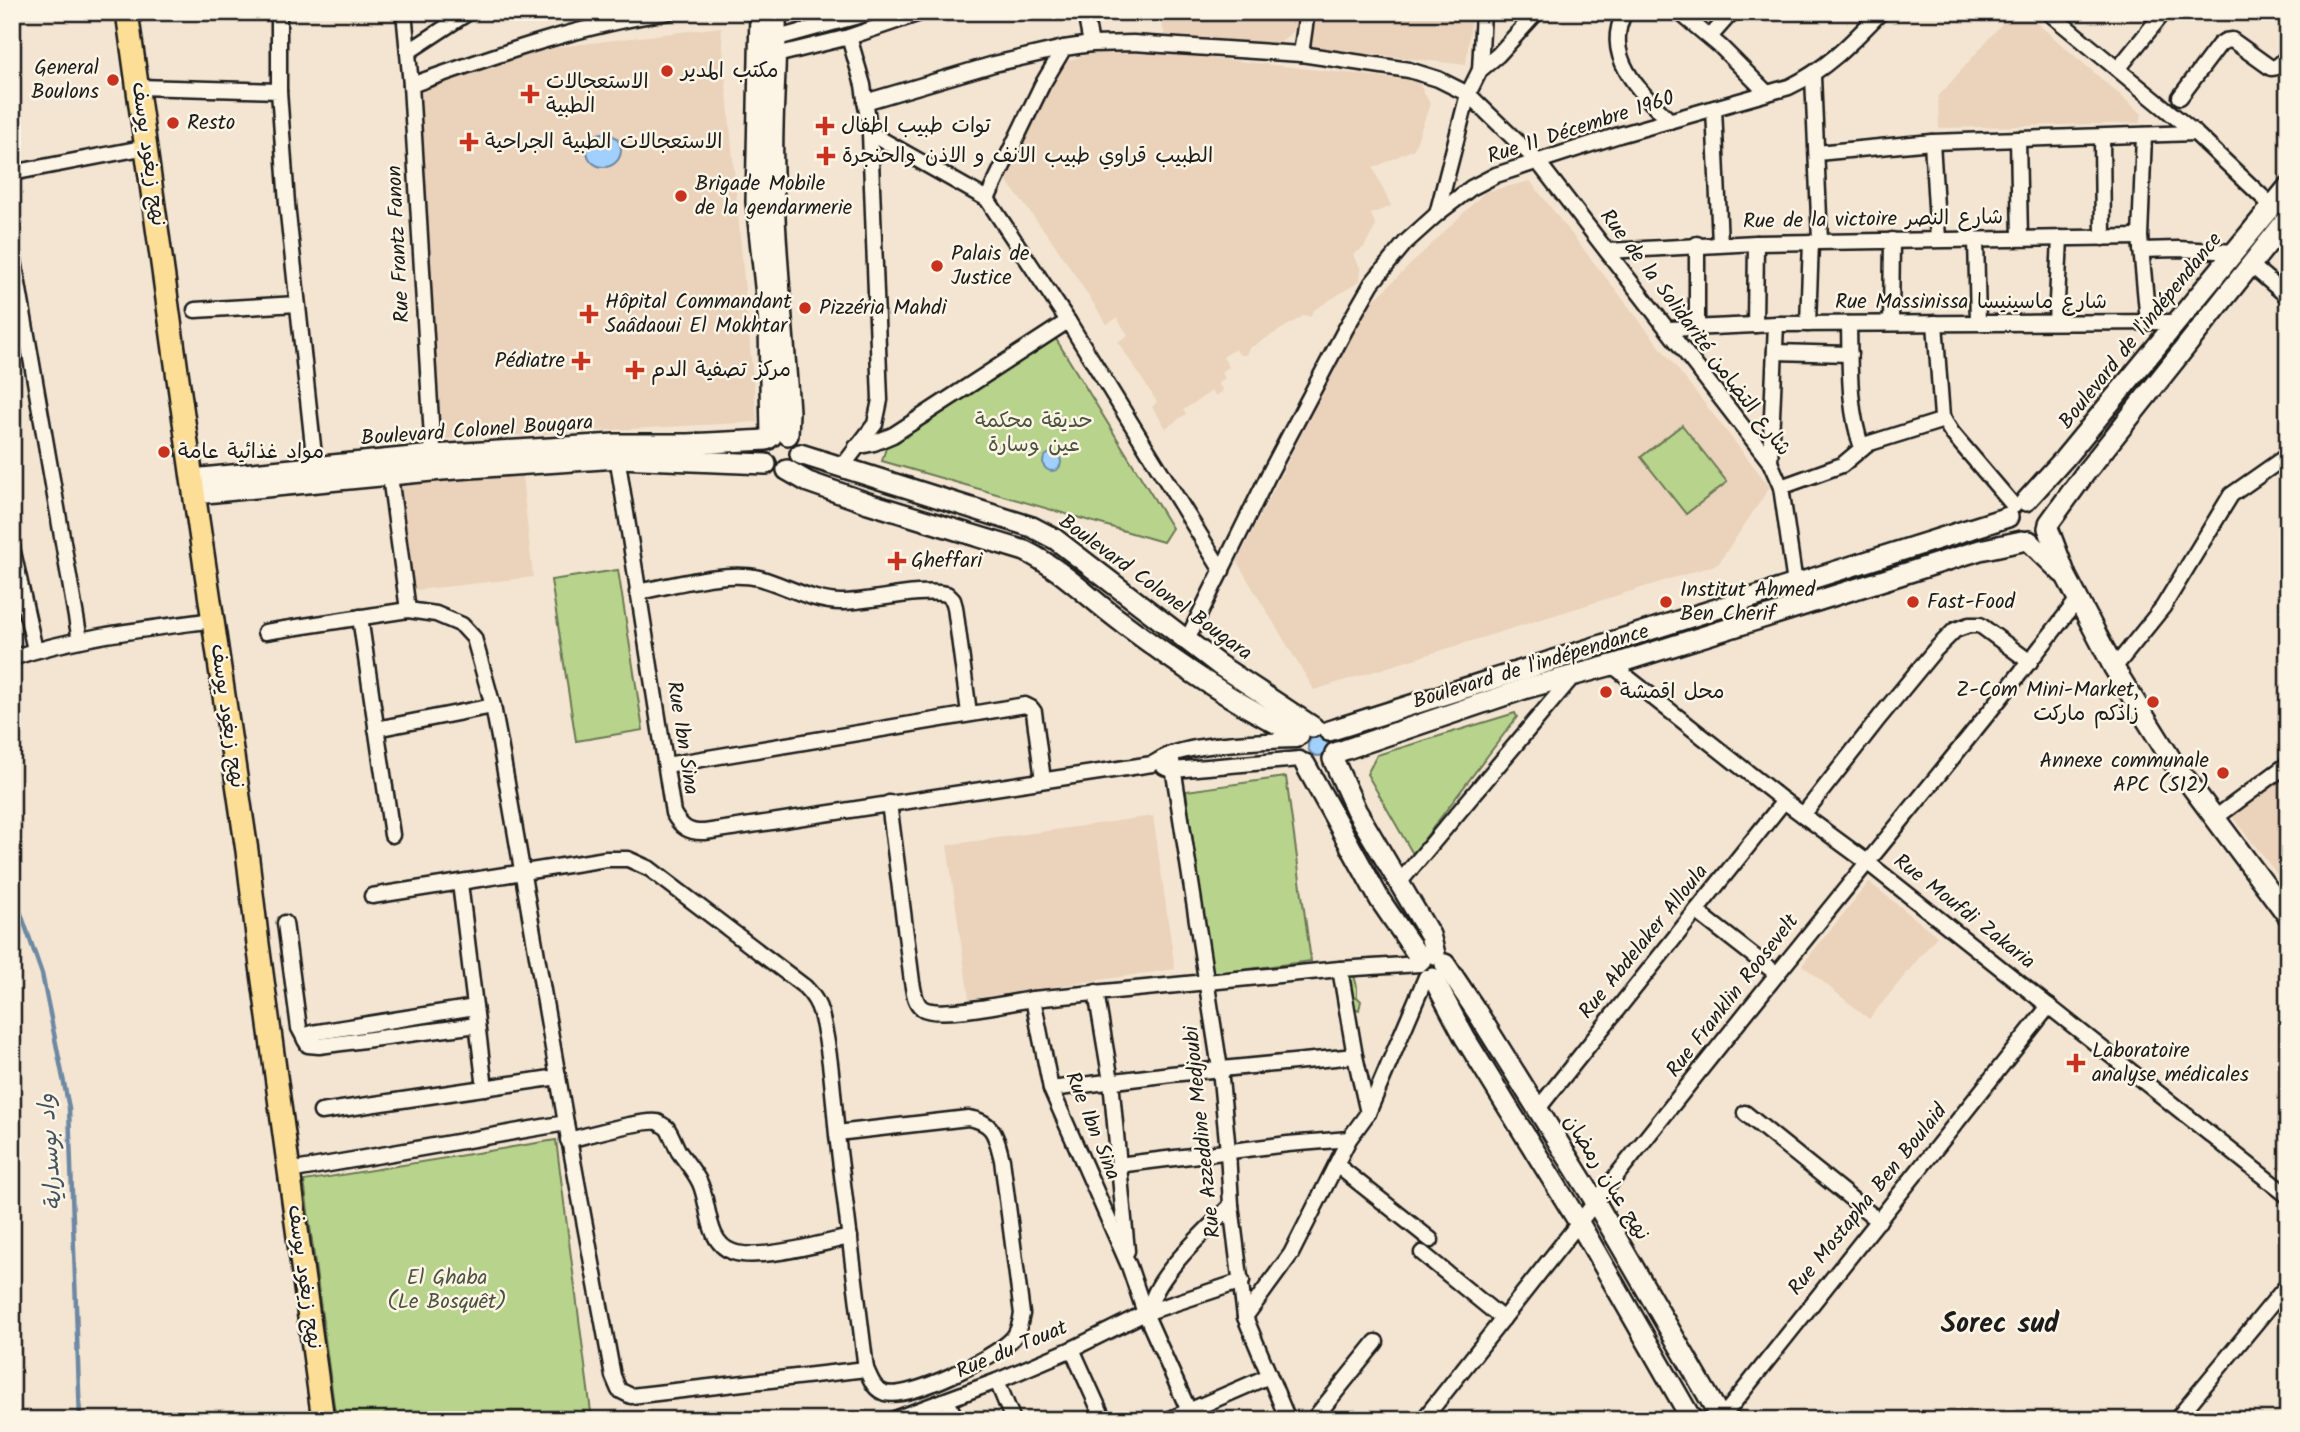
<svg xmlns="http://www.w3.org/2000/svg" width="2300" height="1432" font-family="Kalam,'Playpen Sans Arabic',sans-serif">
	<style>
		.built { fill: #ead2bb }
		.green { fill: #b8d48c; stroke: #6a7854; stroke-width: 2 }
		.water { fill: #a1d0fd; stroke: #6c88a3; stroke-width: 2 }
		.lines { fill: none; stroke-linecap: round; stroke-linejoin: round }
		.stream { stroke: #6c88a3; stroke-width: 4.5 }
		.street-casing { stroke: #1c1c1c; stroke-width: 19 }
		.secondary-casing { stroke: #1c1c1c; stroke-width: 24 }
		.primary-casing { stroke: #1c1c1c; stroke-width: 26 }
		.street { stroke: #fcf5e5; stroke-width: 14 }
		.secondary { stroke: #fcf5e5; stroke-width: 19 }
		.primary { stroke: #fcde96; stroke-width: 21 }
		.poi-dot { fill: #c8321e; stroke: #fcf5e5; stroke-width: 2.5 }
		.labels { text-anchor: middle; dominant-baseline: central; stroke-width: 5; stroke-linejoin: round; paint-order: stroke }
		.poi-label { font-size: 21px; fill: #1c1c1c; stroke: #fcf5e5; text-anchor: start }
		.street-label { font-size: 21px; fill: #1c1c1c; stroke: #fcf5e5 }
		.park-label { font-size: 21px; fill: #4b533e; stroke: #fcf5e5 }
		.water-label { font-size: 23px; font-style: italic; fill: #445260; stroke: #fcf5e5 }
		.district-label { font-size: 28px; font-weight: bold; fill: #1c1c1c; stroke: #fcf5e5 }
	</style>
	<rect width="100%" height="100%" fill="#f4e5d2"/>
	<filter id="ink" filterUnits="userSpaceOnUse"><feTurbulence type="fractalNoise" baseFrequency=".0143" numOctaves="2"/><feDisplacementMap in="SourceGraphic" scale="14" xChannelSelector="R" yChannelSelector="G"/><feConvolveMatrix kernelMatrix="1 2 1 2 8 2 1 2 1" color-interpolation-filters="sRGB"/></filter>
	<g filter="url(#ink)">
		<!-- built -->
		<g class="built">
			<polygon points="1158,12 1299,12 1297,27 1279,44 1165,35"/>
			<polygon points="1315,12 1472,12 1466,65 1311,47"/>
			<polygon points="2012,12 2024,12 2142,114 2140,123 1939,128 1938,97"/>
			<polygon points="721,27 757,422 443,439 412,85 518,52"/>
			<polygon points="1109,47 1418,81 1430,104 1414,149 1373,168 1391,206 1371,214 1376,226 1364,247 1353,255 1361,269 1360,281 1314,310 1310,317 1305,315 1248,349 1246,355 1240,355 1235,349 1223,357 1229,367 1221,372 1225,378 1218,383 1223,391 1216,396 1212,391 1183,410 1186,414 1166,428 1152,407 1157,402 1118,342 1128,335 1120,323 1117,318 1107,324 1053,242 1007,182 1059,64"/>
			<polygon points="1530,181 1770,487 1718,564 1314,690 1237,562 1365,309 1485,192"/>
			<polygon points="521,467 533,577 407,591 394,480"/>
			<polygon points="2288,773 2288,888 2230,814"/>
			<polygon points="1153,816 1175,969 969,999 947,845"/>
			<polygon points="1869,882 1937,936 1869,1019 1802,965"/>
		</g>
		<!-- green -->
		<g class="green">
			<polygon points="1056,339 1172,528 1163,542 882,461 888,441"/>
			<polygon points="1682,425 1727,482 1686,514 1641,457"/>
			<polygon points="618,570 643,730 576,741 551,580"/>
			<polygon points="1515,713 1517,717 1413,854 1367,774 1377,755"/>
			<polygon points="1286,777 1311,961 1211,974 1186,791"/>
			<polygon points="1349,973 1354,975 1357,987 1357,997 1361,1001 1359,1010 1353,1008 1345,974"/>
			<polygon points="556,1140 592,1420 336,1420 304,1181"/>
		</g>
		<!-- water -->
		<g class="water">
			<circle cx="604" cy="150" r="17"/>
			<circle cx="1052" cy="462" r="9"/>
			<circle cx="1318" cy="746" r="10"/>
		</g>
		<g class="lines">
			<!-- stream -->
			<polyline class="stream" points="12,888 42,974 69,1108 80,1420"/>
			<defs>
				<g id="street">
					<polyline points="404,12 411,85 433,455 438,464"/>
					<polyline points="1085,12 1091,44"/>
					<path d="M1625,12C1601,56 1641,93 1670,121"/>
					<polyline points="1679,12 1721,47 1767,93"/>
					<polyline points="2048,12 2195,133 2272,206"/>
					<polyline points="849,37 863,85 870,133"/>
					<polyline points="1710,37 1732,12"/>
					<polyline points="770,40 873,12"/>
					<polyline points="408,52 469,12"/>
					<polyline points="1301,54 1307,12"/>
					<polyline points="768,57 849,37 923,12"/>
					<polyline points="2118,69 2164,12"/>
					<polyline points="1480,70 1483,12"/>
					<polyline points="1813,76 1820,241"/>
					<path d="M411,85C496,55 580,25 669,12"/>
					<polyline points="138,87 279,91 287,204 316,474"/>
					<polyline points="279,91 279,12"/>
					<path d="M2180,97L2219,45L2225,41L2232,40L2271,68C2279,68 2283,61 2288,55"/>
					<polyline points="865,102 994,64 1064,48"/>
					<polyline points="1714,108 1720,244"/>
					<polyline points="2144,135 2140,237 2148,322"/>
					<polyline points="2102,137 2103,238"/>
					<polyline points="2018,139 2020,238"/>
					<polyline points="1932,142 1938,239"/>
					<polyline points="1817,153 1932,142 2195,133"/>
					<polyline points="12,173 147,147"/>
					<polyline points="987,199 1042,85 1064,48 1091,44 1133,43 1301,54 1409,70 1438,79 1468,94 1538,162 1770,462 1781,487 1795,584"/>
					<polyline points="1437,214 1468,94 1480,70 1498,55 1537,12"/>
					<polyline points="1976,239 1978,322"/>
					<polyline points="12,249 80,640"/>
					<polyline points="2141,250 2178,249 2236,252"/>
					<polyline points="1607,251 1756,243 2140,237"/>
					<polyline points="2251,265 2288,297"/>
					<polyline points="195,310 297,304"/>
					<polyline points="2056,322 2060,238"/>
					<polyline points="1891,323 1892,240"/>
					<polyline points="1935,323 1942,417 1952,433 2014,506"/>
					<polyline points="1808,324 1811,242"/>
					<path d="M1849,324C1850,366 1848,408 1862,448"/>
					<polyline points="1755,325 1756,243"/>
					<polyline points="1697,328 1697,244"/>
					<polyline points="1669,329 1776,324"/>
					<polyline points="1775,352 1850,354"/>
					<polyline points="856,447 874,443 893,435 1068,321"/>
					<path d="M616,449L673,813C681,827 688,833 705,832L1152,764C1158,761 1165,756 1172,754C1204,743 1261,741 1296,740"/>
					<polyline points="1770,462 1776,324 2177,322"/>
					<polyline points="842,467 875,424 880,400 870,133 987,199 1068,321 1222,571"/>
					<polyline points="390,476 408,610"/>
					<polyline points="1781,487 1842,465 1867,444 1944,420"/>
					<polyline points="12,547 35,650"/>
					<path d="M637,592C673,586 723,570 759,578C785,585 813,602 841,602C872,602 919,588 947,594L953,600L955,607L969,713"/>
					<polyline points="360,617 392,835"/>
					<polyline points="265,632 408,610 436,614 462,625 474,638 493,706 500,743 566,1123 289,1171"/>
					<path d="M1186,642L1269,474L1345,330L1372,283L1406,242L1437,214L1471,188L1496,175L1619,135L1789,87C1827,69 1852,42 1881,12"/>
					<path d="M12,658C77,636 146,629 214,620"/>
					<polyline points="1612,665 1784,801 1867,862 2288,1196"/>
					<polyline points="2114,668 2163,607 2231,495 2288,455"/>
					<polyline points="376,729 493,706"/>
					<polyline points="1171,754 1220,1069 1228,1151 1231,1205 1245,1317 1288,1420"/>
					<polyline points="666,765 1025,705 1031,708 1034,712 1043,780"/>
					<polyline points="1164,767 1173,770 1300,759"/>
					<path d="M889,803L912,982C914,991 914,1002 922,1008C939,1019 1011,1002 1033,999L1051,1089L1129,1266L1145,1313L1242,1281"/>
					<polyline points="1803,815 1879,718 1934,651 1955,630 1969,625 1980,625 2030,662"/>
					<polyline points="2215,818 2288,764"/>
					<polyline points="460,883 485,1088"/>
					<polyline points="1399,883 1574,675"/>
					<path d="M372,896L606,859H628L650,869L805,987C813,995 818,1002 821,1014C831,1053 833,1095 837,1135C847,1213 857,1291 866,1369C871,1379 873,1389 885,1393C910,1400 994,1358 1012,1339C1019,1332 1020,1323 1022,1314L1002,1160C996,1137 995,1122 968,1118L837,1133"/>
					<polyline points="1696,911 1777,974"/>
					<polyline points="285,923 299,1028 308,1045 319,1046 477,1025"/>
					<polyline points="1340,969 1355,1056 1368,1113"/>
					<polyline points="1096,992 1111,1081 1127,1251"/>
					<polyline points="1033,999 1340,969 1420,964"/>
					<polyline points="305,1040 307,1035 312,1033 475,1007"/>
					<polyline points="1051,1089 1171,1074 1355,1056"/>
					<polyline points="1537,1110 1784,801"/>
					<polyline points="321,1112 558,1077"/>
					<polyline points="1745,1113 1879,1221"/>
					<polyline points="566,1123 613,1376 619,1390 631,1396 866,1369"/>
					<path d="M568,1140C586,1136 643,1119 658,1122C659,1123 666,1127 667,1128C672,1135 675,1145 679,1152C686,1162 695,1172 700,1183C710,1205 706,1243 733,1252C759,1261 822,1243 850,1237"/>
					<polyline points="1118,1165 1288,1144 1349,1139"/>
					<polyline points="1338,1166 1431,1240"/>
					<polyline points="1422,1253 1503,1319"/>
					<path d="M1150,1311C1151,1279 1208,1229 1231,1205"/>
					<polyline points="1245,1317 1291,1254 1349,1139 1368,1113 1426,977"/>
					<polyline points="1072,1349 1104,1420"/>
					<polyline points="997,1381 1013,1420"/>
					<polyline points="947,1400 956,1420"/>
					<polyline points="892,1420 997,1381 1072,1349 1145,1313 1193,1420"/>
					<polyline points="1168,1420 1269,1376"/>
					<polyline points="1313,1420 1376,1342"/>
					<path d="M1423,1420C1552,1257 1680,1094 1811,932C1900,821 1992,712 2078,599"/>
					<polyline points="1720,1420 2049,1006"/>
					<polyline points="2176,1420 2288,1284"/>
				</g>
				<g id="secondary">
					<polyline points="760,12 756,202 769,324 771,437"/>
					<path d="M776,12C777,66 771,119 773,172C775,252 784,332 789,412L788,435"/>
					<polyline points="800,454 1032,527 1055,539 1219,665 1313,727"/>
					<path d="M787,470L808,482L868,503L1025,551C1060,568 1088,597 1119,620C1177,664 1234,703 1299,735"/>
					<polyline points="192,479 433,455 615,444 688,444 767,440"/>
					<polyline points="195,494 442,470 618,458 766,464"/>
					<polyline points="2026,501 2064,459 2288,187"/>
					<polyline points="2049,523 2086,472 2288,218"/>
					<polyline points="2048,528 2066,576 2114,668 2171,759 2288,916"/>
					<polyline points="2029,541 2062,573"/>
					<polyline points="1329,731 2008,517"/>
					<polyline points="1335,753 1527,688 1612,665 1980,550 2022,541"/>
					<polyline points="1333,759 1356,810 1430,935 1435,954"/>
					<polyline points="1305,764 1380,900 1421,960"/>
					<polyline points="1445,964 1477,1012 1595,1201 1722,1420"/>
					<polyline points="1433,978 1465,1038 1578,1221 1692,1420"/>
				</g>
				<polyline id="primary" points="127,12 192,479 247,851 258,944 323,1420"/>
			</defs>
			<!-- street casing -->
			<use href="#street" class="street-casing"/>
			<!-- secondary casing -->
			<use href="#secondary" class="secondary-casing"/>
			<!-- primary casing -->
			<use href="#primary" class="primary-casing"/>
			<!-- street -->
			<use href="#street" class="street"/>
			<!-- secondary -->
			<use href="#secondary" class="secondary"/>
			<!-- primary -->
			<use href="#primary" class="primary"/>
		</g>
	</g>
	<!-- markers -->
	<g class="poi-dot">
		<circle cx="667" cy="71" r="7"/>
		<circle cx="113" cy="80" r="7"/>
		<path d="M526.5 83.5h7v7h7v7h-7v7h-7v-7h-7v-7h7z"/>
		<circle cx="173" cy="123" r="7"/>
		<path d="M821.5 115.5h7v7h7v7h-7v7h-7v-7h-7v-7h7z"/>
		<path d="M465.5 131.5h7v7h7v7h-7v7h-7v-7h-7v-7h7z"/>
		<path d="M822.5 145.5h7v7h7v7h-7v7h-7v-7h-7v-7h7z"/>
		<circle cx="681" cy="196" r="7"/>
		<circle cx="937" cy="266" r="7"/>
		<circle cx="805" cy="308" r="7"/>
		<path d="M585.5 303.5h7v7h7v7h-7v7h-7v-7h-7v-7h7z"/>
		<path d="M577.5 350.5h7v7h7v7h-7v7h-7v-7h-7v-7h7z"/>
		<path d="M631.5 359.5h7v7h7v7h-7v7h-7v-7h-7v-7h7z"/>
		<circle cx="164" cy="452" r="7"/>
		<path d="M893.5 550.5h7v7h7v7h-7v7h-7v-7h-7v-7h7z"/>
		<circle cx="1666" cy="602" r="7"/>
		<circle cx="1913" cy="602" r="7"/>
		<circle cx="1606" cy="692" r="7"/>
		<circle cx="2153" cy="702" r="7"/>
		<circle cx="2223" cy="773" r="7"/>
		<path d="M2072.5 1052.5h7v7h7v7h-7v7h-7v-7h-7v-7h7z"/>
	</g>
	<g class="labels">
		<!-- poi labels -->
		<g class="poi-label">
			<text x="99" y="68" text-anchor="end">General<tspan x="99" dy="24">Boulons</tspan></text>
			<text x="681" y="71">مكتب المدير</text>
			<text x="546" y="82">الاستعجالات<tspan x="546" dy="24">الطبية</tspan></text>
			<text x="187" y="123">Resto</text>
			<text x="841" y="126">توات طبيب اطفال</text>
			<text x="485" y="142">الاستعجالات الطبية الجراحية</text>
			<text x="842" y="156">الطبيب قراوي طبيب الانف و الاذن والحنجرة</text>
			<text x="695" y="184">Brigade Mobile<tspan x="695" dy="24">de la gendarmerie</tspan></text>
			<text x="951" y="254">Palais de<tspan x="951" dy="24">Justice</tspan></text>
			<text x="605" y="302">Hôpital Commandant<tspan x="605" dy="24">Saâdaoui El Mokhtar</tspan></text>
			<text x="819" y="308">Pizzéria Mahdi</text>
			<text x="565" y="361" text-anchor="end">Pédiatre</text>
			<text x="651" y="370">مركز تصفية الدم</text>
			<text x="178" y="452">مواد غذائية عامة</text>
			<text x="911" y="561">Gheffari</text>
			<text x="1680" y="590">Institut Ahmed<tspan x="1680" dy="24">Ben Cherif</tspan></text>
			<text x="1927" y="602">Fast-Food</text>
			<text x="2139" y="690" text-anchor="end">Z-Com Mini-Market,<tspan x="2139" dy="24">زادُكم ماركت</tspan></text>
			<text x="1620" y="692">محل اقمشة</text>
			<text x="2209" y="761" text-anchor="end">Annexe communale<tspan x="2209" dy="24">APC (S12)</tspan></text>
			<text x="2092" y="1051">Laboratoire<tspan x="2092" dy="24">analyse médicales</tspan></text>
		</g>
		<!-- street labels -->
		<g class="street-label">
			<text transform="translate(1581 128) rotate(-18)">Rue 11 Décembre 1960</text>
			<text transform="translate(148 154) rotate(82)">نهج زيغود يوسف</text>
			<text transform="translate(1873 220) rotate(-1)">Rue de la victoire شارع النصر</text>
			<text transform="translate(399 244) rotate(-93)">Rue Frantz Fanon</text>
			<text x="1971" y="302">Rue Massinissa شارع ماسينيسا</text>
			<text transform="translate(2141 331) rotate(-51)">Boulevard de l'indépendance</text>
			<text transform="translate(1695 333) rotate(53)">Rue de la Solidarité شارع التضامن</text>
			<text transform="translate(477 431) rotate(-4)">Boulevard Colonel Bougara</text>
			<text transform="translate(1155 588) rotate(36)">Boulevard Colonel Bougara</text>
			<text transform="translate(1531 667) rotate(-17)">Boulevard de l'indépendance</text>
			<text transform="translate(227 716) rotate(82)">نهج زيغود يوسف</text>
			<text transform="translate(682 738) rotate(81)">Rue Ibn Sina</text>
			<text transform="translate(1964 912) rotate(38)">Rue Moufdi Zakaria</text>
			<text transform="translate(1644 942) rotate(-51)">Rue Abdelaker Alloula</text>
			<text transform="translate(1733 996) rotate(-52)">Rue Franklin Roosevelt</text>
			<text transform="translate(1092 1126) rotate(68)">Rue Ibn Sina</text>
			<text transform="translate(1203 1132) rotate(-96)">Rue Azzeddine Medjoubi</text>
			<text transform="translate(1606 1178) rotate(58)">نهج عبان رمضان</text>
			<text transform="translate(1868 1200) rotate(-51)">Rue Mostapha Ben Boulaid</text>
			<text transform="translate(304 1277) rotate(82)">نهج زيغود يوسف</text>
			<text transform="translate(1012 1350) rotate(-23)">Rue du Touat</text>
		</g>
		<!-- park labels -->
		<g class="park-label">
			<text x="1034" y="421">حديقة محكمة<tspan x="1034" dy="24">عين وسارة</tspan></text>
			<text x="447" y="1278">El Ghaba<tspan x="447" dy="24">(Le Bosquêt)</tspan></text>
		</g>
		<!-- water labels -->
		<g class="water-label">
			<text transform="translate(51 1152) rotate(-94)">واد بوسدراية</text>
		</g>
		<!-- district labels -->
		<g class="district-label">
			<text x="2000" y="1324">Sorec sud</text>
		</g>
	</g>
	<!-- margin -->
	<rect width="2300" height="1432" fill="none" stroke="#fcf5e5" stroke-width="42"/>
	<rect x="21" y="21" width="2258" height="1390" fill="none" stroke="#1c1c1c" stroke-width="2.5" filter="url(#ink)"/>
</svg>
